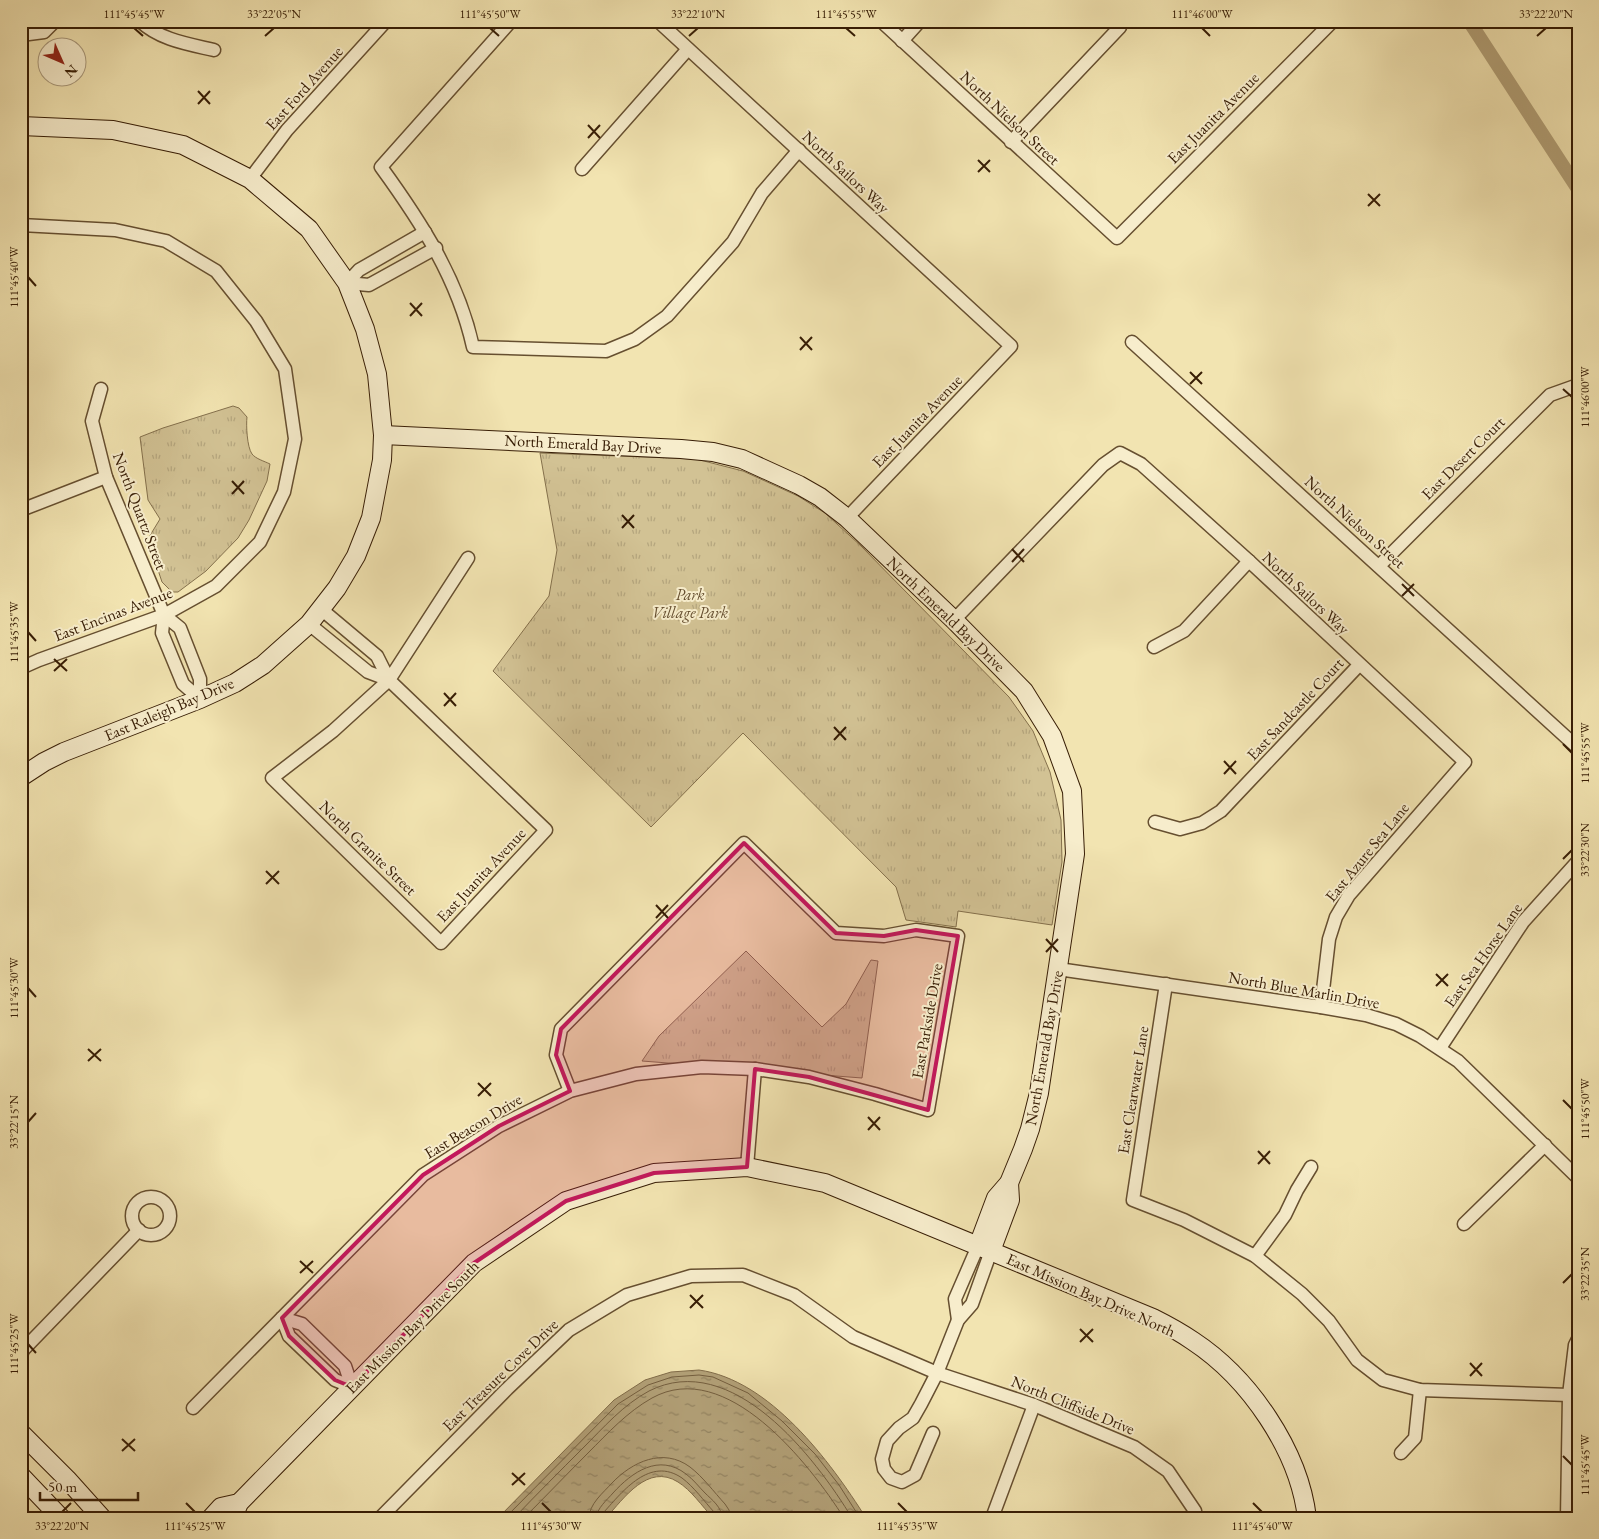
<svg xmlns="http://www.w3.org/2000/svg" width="1599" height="1539" font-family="'EB Garamond',serif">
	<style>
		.park { fill: url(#park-tufts); stroke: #84704c }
		.water { fill: url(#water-ripples); stroke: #816c49 }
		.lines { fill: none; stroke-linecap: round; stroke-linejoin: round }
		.shore { stroke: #745e3e; stroke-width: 1 }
		.canal { stroke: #b2a077; stroke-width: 14 }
		.street-casing { stroke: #664f30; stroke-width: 15 }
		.secondary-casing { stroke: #371d05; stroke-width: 20 }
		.street { stroke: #f7edcc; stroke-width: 12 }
		.secondary { stroke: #f7edcc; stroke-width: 18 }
		.marked { fill: #c2185b; fill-opacity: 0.2; stroke: #c2185b; stroke-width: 4; stroke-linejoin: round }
		.ticks { fill: none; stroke: #371d05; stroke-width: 2 }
		.labels { text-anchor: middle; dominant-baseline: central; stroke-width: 4; stroke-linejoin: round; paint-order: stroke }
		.street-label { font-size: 16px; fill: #371d05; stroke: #f7edcc }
		.park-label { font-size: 16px; font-style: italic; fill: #664f30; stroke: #f7edcc }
		.neatline { fill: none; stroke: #371d05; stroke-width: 2 }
		.ticks-label { font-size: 12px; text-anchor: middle; fill: #371d05 }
	</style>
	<defs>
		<pattern id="park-tufts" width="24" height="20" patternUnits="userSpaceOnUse" patternTransform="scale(1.25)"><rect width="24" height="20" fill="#d2c294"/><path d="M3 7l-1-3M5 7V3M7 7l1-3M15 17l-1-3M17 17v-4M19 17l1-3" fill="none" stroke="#b5a67e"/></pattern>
		<pattern id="water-ripples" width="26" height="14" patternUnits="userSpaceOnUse" patternTransform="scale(1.25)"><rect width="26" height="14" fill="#b2a077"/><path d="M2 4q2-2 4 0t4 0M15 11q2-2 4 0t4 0" fill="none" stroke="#928260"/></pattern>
	</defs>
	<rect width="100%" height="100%" fill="#f2e4b1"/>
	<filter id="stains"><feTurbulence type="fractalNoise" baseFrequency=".004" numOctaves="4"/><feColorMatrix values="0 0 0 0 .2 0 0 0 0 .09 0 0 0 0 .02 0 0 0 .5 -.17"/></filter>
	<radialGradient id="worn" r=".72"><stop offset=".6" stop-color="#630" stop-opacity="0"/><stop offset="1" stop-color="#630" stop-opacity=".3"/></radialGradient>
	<!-- park -->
	<g class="park">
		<path d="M233,406L239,408L247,417C246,425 247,447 252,454C256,459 264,461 270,464L267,481L249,520L238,538L206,571L178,592H172L162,582L154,558L146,542L160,519L148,500L140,437L163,428Z"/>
		<polygon points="540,453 696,459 743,471 798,496 825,513 861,546 1009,697 1033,731 1050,772 1061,820 1062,862 1052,925 958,911 956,927 906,920 896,887 743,733 651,827 493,671 549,596 557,550"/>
		<polygon points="746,951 822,1027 846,1004 871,960 878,961 862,1078 642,1061 659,1036"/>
	</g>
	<!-- water -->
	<path class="water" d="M699,1370C770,1380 830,1461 866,1518H713C702,1506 691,1490 678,1482C648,1463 624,1498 606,1518H498L614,1400L645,1380L671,1372Z"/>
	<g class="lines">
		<!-- shore -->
		<g class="shore">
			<polyline points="505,1518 618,1404 648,1385 672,1377 699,1375 713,1377 748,1393 782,1421 815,1454 839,1485 860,1518"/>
			<path d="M514,1518C537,1494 560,1471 583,1448C604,1427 623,1405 649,1391C732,1349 815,1457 852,1518"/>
			<path d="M524,1518C546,1496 567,1474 588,1453C608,1433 627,1412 652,1398C726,1357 809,1463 844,1518"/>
			<path d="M589,1518C589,1504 603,1493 612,1483C632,1462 663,1447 690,1467C703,1477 714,1492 725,1504L729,1510L730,1518"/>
			<path d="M596,1518C597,1508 607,1500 613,1493C632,1472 659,1453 686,1474C693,1479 699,1487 705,1493C712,1500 722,1507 722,1518"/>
			<path d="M603,1518L604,1512C623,1491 650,1456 682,1478C694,1487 704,1501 714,1512L716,1518"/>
		</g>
		<!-- canal -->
		<polyline class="canal" points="1469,21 1578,189"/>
		<defs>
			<g id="street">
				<path d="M140,21C160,40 188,44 214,50"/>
				<path d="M511,21L381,167C421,222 458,279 473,347L606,351L635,339L667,316L733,242L762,193L799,150"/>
				<polyline points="658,21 1011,346 847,518"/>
				<polyline points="881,21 1117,238 1333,21"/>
				<polyline points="21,35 44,32 55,21"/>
				<polyline points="902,41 920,21"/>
				<polyline points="1011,142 1120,27"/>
				<polyline points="582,169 688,49"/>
				<polyline points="250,179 287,130 386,21"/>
				<polyline points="21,225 115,230 166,241 216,271 256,321 285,369 295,439 284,492 260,542 216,586 164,615 39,660 21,668"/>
				<polyline points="347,283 369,285 436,248"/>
				<polyline points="347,283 359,270 425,232"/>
				<polyline points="1132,342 1578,748"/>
				<polyline points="101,389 92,421 106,477 164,615 180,628 200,679 200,699"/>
				<polyline points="21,510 106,477"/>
				<polyline points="1379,566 1550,395 1578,385"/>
				<polyline points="321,609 377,656 389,680 546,830 441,943 272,778 333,731 389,680 468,558"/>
				<polyline points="164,615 162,633 183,684 200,699"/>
				<polyline points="954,620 1103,465 1120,453 1141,464 1249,561 1465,762 1349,895 1336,917 1329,939 1321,1007"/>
				<polyline points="309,624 368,672 389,680"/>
				<polyline points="1154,647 1184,631 1249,561"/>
				<polyline points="1155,822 1180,829 1202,823 1221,811 1359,665"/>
				<polyline points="1058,969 1321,1007 1366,1015 1396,1024 1420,1036 1458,1061 1578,1178"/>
				<polyline points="1166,984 1133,1200 1184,1220 1255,1256 1302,1294 1329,1321 1357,1360 1383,1380 1420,1390 1569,1395"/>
				<polyline points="1440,1048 1523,922 1578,861"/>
				<polyline points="747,1167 755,1069"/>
				<circle cx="151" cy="1216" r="19"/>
				<polyline points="1464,1224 1545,1145"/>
				<polyline points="1255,1256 1285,1215 1297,1190 1311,1167"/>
				<polyline points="282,1318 302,1324 345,1366 352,1387"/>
				<polyline points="282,1318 289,1336 335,1380 352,1387"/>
				<polyline points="958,1320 955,1299 978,1246"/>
				<polyline points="21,1356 23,1350 139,1230"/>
				<polyline points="193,1408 423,1175 499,1126 570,1091 636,1074 702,1067 755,1069 809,1077 875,1094 928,1110 958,936 916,930 884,936 836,933 744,843 561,1029 556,1055 570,1091"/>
				<polyline points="933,1433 915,1475 902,1482 891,1478 884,1469 882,1459 887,1441 899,1428 913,1418 921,1404 937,1373 958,1320 972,1304 991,1251"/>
				<polyline points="1401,1453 1415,1438 1420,1390"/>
				<polyline points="380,1518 507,1389 569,1330 627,1295 691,1276 743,1275 794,1295 853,1337 937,1373 1034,1405 1134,1447 1168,1471 1195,1511 1196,1518"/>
				<polyline points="992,1518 1034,1405"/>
				<polyline points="1567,1518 1569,1395 1575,1345 1578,1339"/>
			</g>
			<g id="secondary">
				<polyline points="21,126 113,130 183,145 250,179 309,229 347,283 365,329 377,374 383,435 382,460 371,518 356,556 337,588 309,624 263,665 235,683 200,699 64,752 44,762 21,777"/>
				<polyline points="383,435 681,449 713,452 742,459 799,485 820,497 847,518 954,620 1024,691 1052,736 1072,791 1075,854 1039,1093 1030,1129 1023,1149 1009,1183 996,1198 978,1246"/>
				<polyline points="991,1251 1010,1200 1009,1183"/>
				<polyline points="21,1433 67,1479 102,1518"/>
				<polyline points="21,1476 61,1518"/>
				<polyline points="211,1518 221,1507 239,1503"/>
				<path d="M233,1518L239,1503L474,1263L566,1201L654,1173L747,1167L825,1183L1153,1318C1167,1325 1180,1332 1193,1341C1249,1378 1299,1450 1307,1518"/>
			</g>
		</defs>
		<!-- street casing -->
		<use href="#street" class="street-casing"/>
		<!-- secondary casing -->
		<use href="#secondary" class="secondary-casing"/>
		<!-- street -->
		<use href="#street" class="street"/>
		<!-- secondary -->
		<use href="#secondary" class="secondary"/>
	</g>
	<!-- marked area -->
	<path class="marked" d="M744,843L836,933L884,936L916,930L958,936L928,1110L809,1077L755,1069L747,1167L654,1173L566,1201L474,1263L352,1387L335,1380L289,1336L282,1318L423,1175L499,1126L570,1091L556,1055L561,1029Z"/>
	<!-- ticks -->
	<path class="ticks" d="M134,28L143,36M490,28L499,36M846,28L855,36M1202,28L1210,36M265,36L274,28M689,36L698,28M1537,36L1546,28M198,91L210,104M198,104L210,91M588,125L600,138M588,138L600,125M978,160L990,172M978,172L990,160M1368,194L1380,206M1368,206L1380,194M28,277L36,286M410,303L422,316M410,316L422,303M800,337L812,350M800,350L812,337M1190,372L1202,384M1190,384L1202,372M1563,389L1572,397M232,481L244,494M232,494L244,481M622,515L634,528M622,528L634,515M1012,549L1024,562M1012,562L1024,549M1402,584L1414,596M1402,596L1414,584M28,632L36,641M54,659L67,671M54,671L67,659M444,693L456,706M444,706L456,693M834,727L846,740M834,740L846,727M1563,744L1572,753M1224,761L1236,774M1224,774L1236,761M1563,859L1572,850M266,871L279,884M266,884L279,871M656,905L668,918M656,918L668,905M1046,939L1058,952M1046,952L1058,939M1436,974L1448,986M1436,986L1448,974M28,988L36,997M88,1049L101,1061M88,1061L101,1049M478,1083L491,1096M478,1096L491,1083M1563,1100L1572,1109M868,1117L880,1130M28,1122L36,1113M868,1130L880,1117M1258,1151L1270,1164M1258,1164L1270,1151M300,1261L313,1273M300,1273L313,1261M1563,1283L1572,1274M690,1295L703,1308M690,1308L703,1295M1080,1329L1093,1342M1080,1342L1093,1329M28,1344L36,1353M1470,1363L1482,1376M1470,1376L1482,1363M122,1439L135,1451M122,1451L135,1439M1563,1456L1572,1465M512,1473L525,1485M512,1485L525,1473M186,1503L195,1512M542,1503L551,1512M898,1503L907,1512M1253,1503L1262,1512M62,1512L71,1503"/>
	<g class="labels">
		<!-- street labels -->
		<g class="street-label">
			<text transform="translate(304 88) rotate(-48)">East Ford Avenue</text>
			<text transform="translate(1010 118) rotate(43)">North Nielson Street</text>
			<text transform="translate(1213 118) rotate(-45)">East Juanita Avenue</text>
			<text transform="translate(846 172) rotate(43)">North Sailors Way</text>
			<text transform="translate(917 421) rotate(-46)">East Juanita Avenue</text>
			<text transform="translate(583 444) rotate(3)">North Emerald Bay Drive</text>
			<text transform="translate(1463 458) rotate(-45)">East Desert Court</text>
			<text transform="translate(140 511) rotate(69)">North Quartz Street</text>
			<text transform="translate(1355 522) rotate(42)">North Nielson Street</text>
			<text transform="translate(1306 593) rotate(43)">North Sailors Way</text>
			<text transform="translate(113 614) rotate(-21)">East Encinas Avenue</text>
			<text transform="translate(946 614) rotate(44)">North Emerald Bay Drive</text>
			<text transform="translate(169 709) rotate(-23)">East Raleigh Bay Drive</text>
			<text transform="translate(1295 709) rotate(-47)">East Sandcastle Court</text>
			<text transform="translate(368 848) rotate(44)">North Granite Street</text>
			<text transform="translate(1367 852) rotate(-51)">East Azure Sea Lane</text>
			<text transform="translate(481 875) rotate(-47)">East Juanita Avenue</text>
			<text transform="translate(1483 955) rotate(-55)">East Sea Horse Lane</text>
			<text transform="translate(1304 990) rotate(10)">North Blue Marlin Drive</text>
			<text transform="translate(927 1021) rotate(-80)">East Parkside Drive</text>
			<text transform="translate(1044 1048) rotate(-80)">North Emerald Bay Drive</text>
			<text transform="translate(1133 1090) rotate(-81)">East Clearwater Lane</text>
			<text transform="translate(473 1126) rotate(-31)">East Beacon Drive</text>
			<text transform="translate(1091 1295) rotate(24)">East Mission Bay Drive North</text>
			<text transform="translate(412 1327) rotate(-45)">East Mission Bay Drive South</text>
			<text transform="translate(500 1375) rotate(-44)">East Treasure Cove Drive</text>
			<text transform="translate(1073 1405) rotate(22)">North Cliffside Drive</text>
		</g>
		<!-- park labels -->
		<g class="park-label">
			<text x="690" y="594">Park<tspan x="690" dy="18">Village Park</tspan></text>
		</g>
	</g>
	<!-- margin -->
	<rect width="1599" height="1539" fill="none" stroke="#f2e4b1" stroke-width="55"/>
	<!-- north arrow -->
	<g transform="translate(62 62) rotate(135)"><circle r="24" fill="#f7edcc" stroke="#aa9a7c"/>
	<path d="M0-4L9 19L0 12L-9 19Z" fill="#8f2418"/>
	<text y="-8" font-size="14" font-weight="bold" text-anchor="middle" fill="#371d05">N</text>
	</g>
	<!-- scale -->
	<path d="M40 1492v8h98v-8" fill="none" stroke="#371d05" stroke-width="2.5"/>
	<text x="48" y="1492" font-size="15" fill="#371d05" stroke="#f7edcc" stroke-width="4" paint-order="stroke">50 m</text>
	<rect x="28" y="28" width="1544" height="1484" class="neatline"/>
	<g class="ticks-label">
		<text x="134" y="18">111°45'45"W</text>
		<text x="274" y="18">33°22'05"N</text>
		<text x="490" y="18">111°45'50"W</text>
		<text x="698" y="18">33°22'10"N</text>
		<text x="846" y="18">111°45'55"W</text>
		<text x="1202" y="18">111°46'00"W</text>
		<text x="1546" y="18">33°22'20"N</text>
		<text transform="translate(14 277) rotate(-90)" y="4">111°45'40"W</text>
		<text transform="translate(1585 397) rotate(-90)" y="4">111°46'00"W</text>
		<text transform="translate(14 632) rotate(-90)" y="4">111°45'35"W</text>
		<text transform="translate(1585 753) rotate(-90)" y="4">111°45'55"W</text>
		<text transform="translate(1585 850) rotate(-90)" y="4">33°22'30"N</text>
		<text transform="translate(14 988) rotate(-90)" y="4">111°45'30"W</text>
		<text transform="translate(1585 1109) rotate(-90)" y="4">111°45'50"W</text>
		<text transform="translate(14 1122) rotate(-90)" y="4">33°22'15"N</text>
		<text transform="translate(1585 1274) rotate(-90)" y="4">33°22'35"N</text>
		<text transform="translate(14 1344) rotate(-90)" y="4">111°45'25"W</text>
		<text transform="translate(1585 1465) rotate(-90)" y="4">111°45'45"W</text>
		<text x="62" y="1530">33°22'20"N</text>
		<text x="195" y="1530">111°45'25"W</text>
		<text x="551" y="1530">111°45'30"W</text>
		<text x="907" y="1530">111°45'35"W</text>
		<text x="1262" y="1530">111°45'40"W</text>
	</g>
	<rect width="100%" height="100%" filter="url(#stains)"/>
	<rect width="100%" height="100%" fill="url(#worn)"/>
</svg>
